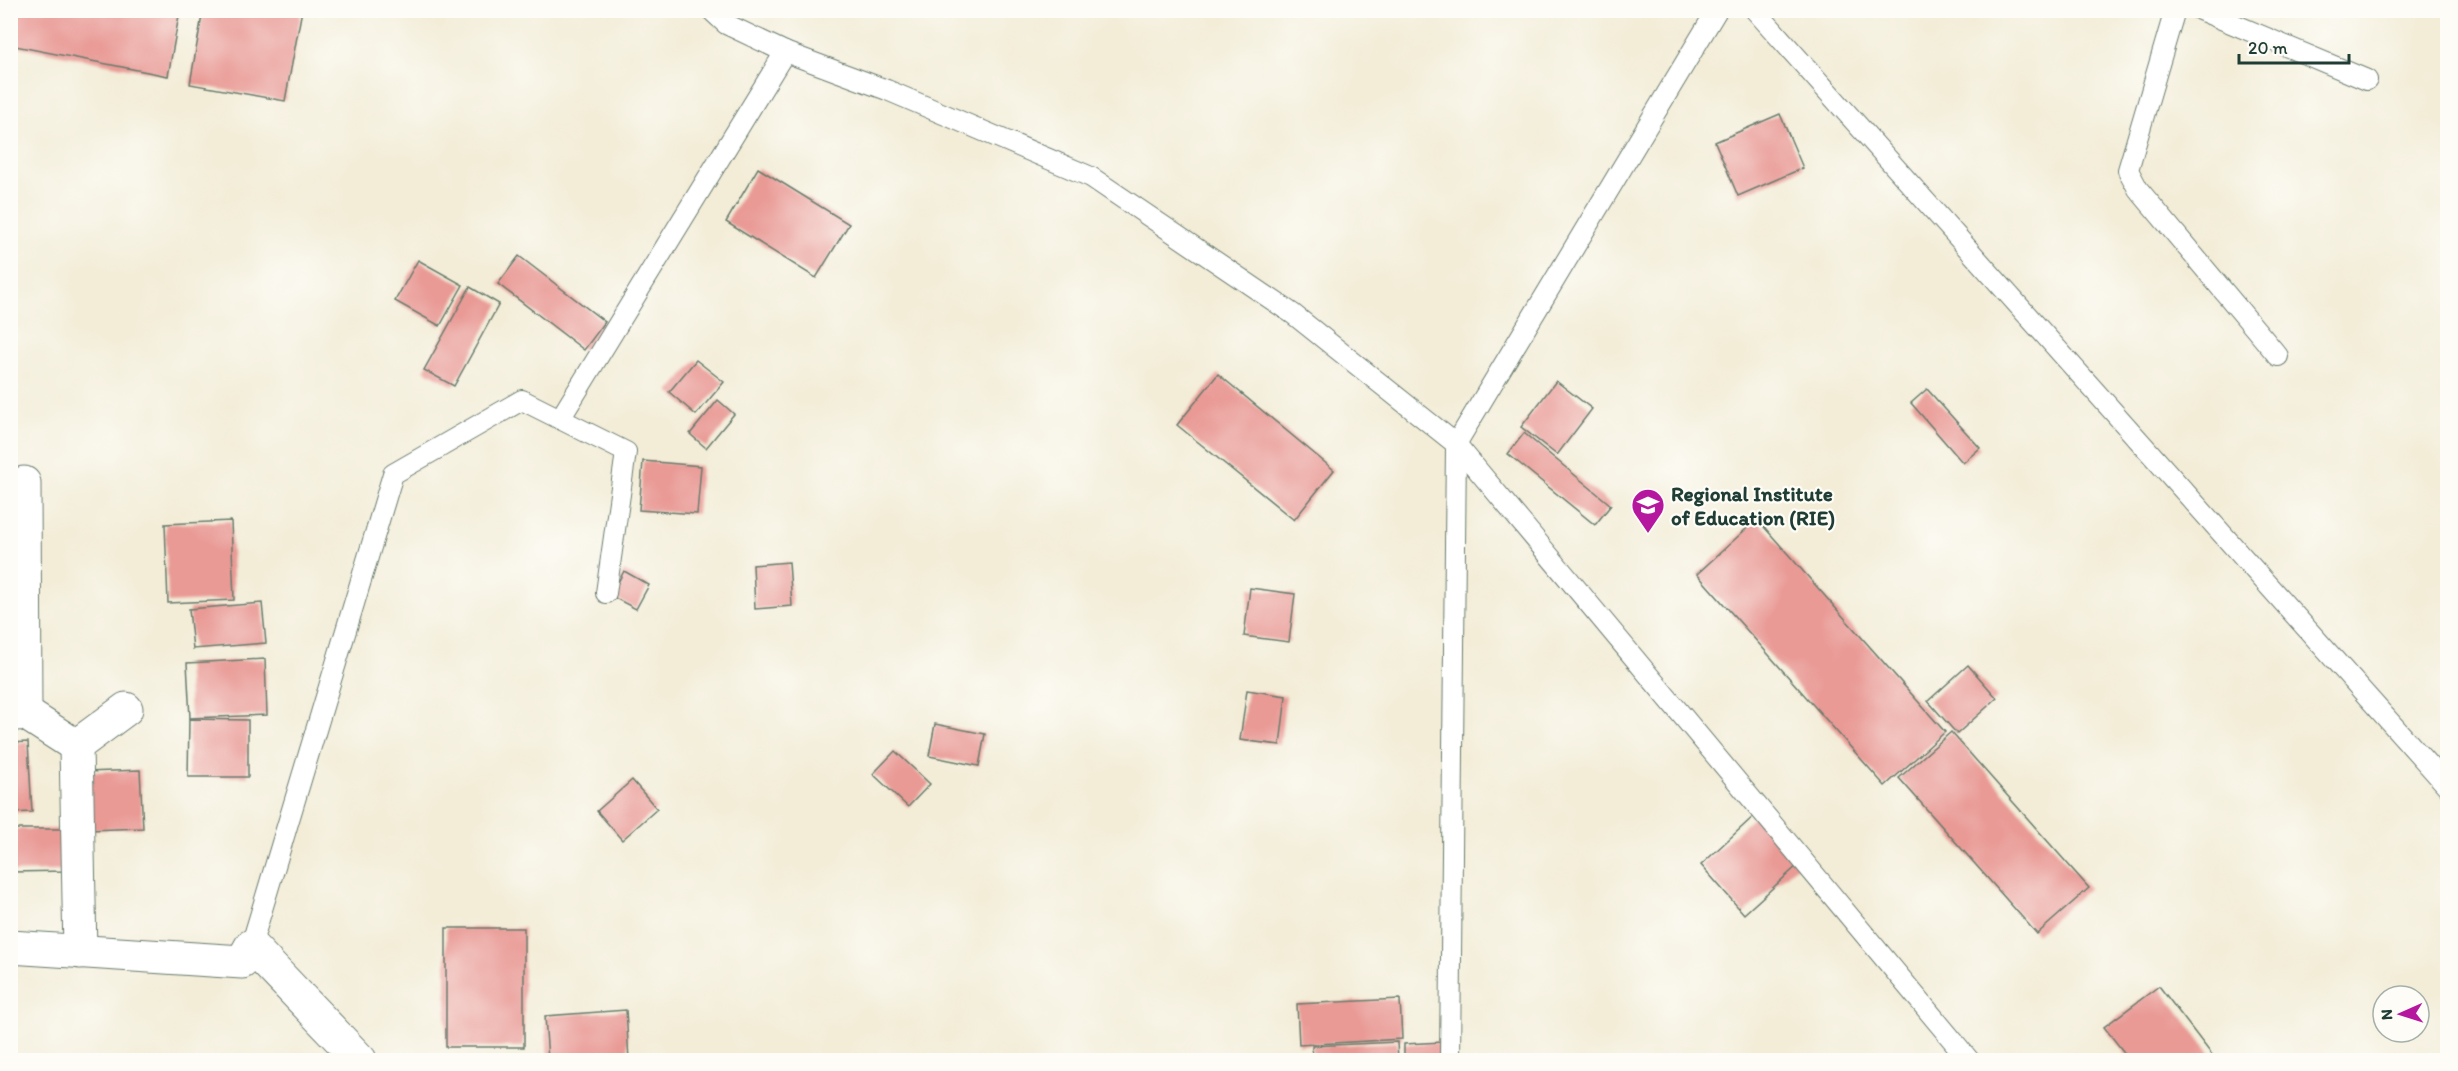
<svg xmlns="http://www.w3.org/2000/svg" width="2458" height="1071" font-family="Itim,sans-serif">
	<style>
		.building { fill: #e99a95 }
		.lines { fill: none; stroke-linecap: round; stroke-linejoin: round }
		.service-casing { stroke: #697b6d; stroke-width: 22 }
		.minor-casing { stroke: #697b6d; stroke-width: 35 }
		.service { stroke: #fff; stroke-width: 20 }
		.minor { stroke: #fff; stroke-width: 33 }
		.labels { text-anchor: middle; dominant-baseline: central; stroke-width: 4.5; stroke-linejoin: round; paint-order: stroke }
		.poi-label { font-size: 21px; font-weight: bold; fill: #1f3d34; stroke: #fdfcf7; text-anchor: start }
	</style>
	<rect width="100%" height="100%" fill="#fdfcf7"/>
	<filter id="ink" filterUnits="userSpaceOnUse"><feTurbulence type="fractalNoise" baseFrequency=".0167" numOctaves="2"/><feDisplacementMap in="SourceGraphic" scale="12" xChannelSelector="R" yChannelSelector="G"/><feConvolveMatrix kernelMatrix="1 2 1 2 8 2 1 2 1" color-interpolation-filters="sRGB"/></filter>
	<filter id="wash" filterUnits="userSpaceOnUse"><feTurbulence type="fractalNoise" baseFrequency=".008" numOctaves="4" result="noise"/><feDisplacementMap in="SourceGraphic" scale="24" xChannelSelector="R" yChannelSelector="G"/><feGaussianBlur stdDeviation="1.35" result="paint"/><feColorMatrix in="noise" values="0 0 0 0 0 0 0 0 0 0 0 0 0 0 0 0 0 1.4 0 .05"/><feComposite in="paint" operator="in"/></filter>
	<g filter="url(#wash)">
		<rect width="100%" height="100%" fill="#f3edd8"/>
		<g id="blocks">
			<!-- building -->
			<g class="building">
				<polygon points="10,10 180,10 168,76 10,45"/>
				<polygon points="203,10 302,10 285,101 190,84"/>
				<polygon points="1780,114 1803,168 1738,196 1715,142"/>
				<polygon points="758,168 849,224 816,278 726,222"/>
				<polygon points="519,256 605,322 584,350 498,284"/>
				<polygon points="418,260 463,285 440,326 395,301"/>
				<polygon points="470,287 499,304 454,386 424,370"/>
				<polygon points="696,360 724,382 696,415 669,392"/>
				<polygon points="1218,374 1334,470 1294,520 1177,425"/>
				<polygon points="1556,381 1592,409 1557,455 1521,427"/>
				<polygon points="1927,389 1980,448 1963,463 1911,403"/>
				<polygon points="718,400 734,414 706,448 690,434"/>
				<polygon points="1524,433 1611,505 1595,525 1508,454"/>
				<polygon points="643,461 701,466 697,514 639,510"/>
				<polygon points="1757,519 1945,732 1885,786 1697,574"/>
				<polygon points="231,521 234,600 168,603 165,524"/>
				<polygon points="789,562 792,606 755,609 753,565"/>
				<polygon points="624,571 649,585 636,609 611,596"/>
				<polygon points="1250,588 1295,594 1289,642 1244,636"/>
				<polygon points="262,603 266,643 193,649 189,609"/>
				<polygon points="265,659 267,715 190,718 187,663"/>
				<polygon points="1968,665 1997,698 1957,734 1928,701"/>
				<polygon points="1247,690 1286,696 1280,745 1240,740"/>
				<polygon points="189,719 248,720 248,777 188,777"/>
				<polygon points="935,724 985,734 979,766 929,756"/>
				<polygon points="1951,732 2089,888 2037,934 1899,778"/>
				<polygon points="28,742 32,812 10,813 10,743"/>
				<polygon points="895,751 930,784 908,807 873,774"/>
				<polygon points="140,770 143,828 89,830 86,772"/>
				<polygon points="632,780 657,809 622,840 597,811"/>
				<polygon points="1755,815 1799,864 1744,914 1701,865"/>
				<polygon points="10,829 66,829 66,871 10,872"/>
				<rect x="446" y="928" width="78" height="119"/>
				<polygon points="2159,986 2216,1060 2130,1060 2104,1027"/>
				<polygon points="1400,999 1402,1039 1299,1045 1297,1004"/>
				<polygon points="626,1010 629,1060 548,1060 545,1016"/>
				<polygon points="1397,1042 1398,1060 1313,1060 1312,1046"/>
				<polygon points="1443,1042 1443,1060 1404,1060 1404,1044"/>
			</g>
		</g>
	</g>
	<g filter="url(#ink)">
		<use href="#blocks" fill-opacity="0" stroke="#697b6d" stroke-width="1.5"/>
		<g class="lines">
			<defs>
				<g id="service">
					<polyline points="711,10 726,24 785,52 887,90 1091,177 1293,314 1456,444 1969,1060"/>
					<polyline points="1755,10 2448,787"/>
					<polyline points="2175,10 2128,170 2138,189 2278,356"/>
					<polyline points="2200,10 2367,80"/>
					<polyline points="560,419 785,52"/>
					<polyline points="251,946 393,474 522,400 626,452 606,593"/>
					<polyline points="1450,1060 1456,444 1717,10"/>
				</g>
				<g id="minor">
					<polyline points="24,483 25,713"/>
					<polyline points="10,715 25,713 76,746"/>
					<polyline points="10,947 242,962 251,946 360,1060"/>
					<polyline points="80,952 76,746 126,709"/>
				</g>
			</defs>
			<!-- service casing -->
			<use href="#service" class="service-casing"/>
			<!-- minor casing -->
			<use href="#minor" class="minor-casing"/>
			<!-- service -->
			<use href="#service" class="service"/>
			<!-- minor -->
			<use href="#minor" class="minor"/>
		</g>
	</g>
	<!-- icons -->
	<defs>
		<symbol id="university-pin" viewBox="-11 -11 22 30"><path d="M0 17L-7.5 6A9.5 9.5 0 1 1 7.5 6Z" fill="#b5179e" stroke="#fdfcf7"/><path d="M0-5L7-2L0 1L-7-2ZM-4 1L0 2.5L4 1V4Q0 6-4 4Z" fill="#fff"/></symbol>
	</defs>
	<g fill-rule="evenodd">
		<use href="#university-pin" x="1629" y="486" width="38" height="52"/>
	</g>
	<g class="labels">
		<!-- poi labels -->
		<g class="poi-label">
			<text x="1671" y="493">Regional Institute<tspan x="1671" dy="24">of Education (RIE)</tspan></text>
		</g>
	</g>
	<!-- margin -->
	<rect width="2458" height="1071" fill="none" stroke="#fdfcf7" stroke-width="36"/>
	<!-- north arrow -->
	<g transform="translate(2401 1014) rotate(267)"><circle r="28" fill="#fdfcf7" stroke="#a4b0a9" stroke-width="1.5"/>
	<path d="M0-4.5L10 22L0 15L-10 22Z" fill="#b5179e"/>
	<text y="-9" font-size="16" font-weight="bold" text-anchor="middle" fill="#1f3d34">N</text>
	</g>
	<!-- scale -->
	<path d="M2239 54v9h110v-9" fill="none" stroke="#1f3d34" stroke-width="3"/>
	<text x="2248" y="54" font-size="18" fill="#1f3d34" stroke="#fdfcf7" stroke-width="4.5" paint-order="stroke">20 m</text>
</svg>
